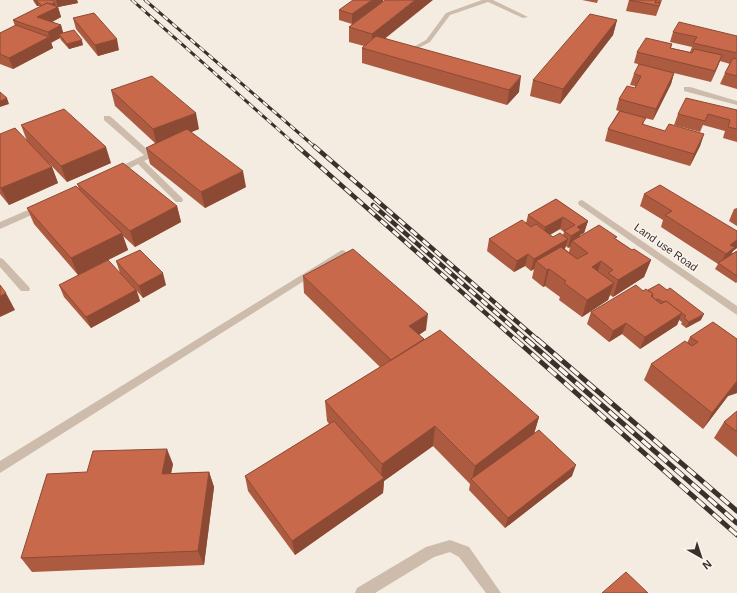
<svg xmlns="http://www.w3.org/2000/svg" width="737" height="593" font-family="Helvetica,sans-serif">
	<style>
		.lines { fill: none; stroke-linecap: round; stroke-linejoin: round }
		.service { fill: #cdbbac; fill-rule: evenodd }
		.minor { fill: #cdbbac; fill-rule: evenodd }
		.rail-far2-casing { stroke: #3b302b; stroke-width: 3 }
		.rail-far1-casing { stroke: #3b302b; stroke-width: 4.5 }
		.rail-casing { stroke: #3b302b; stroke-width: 5 }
		.rail-far2 { stroke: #fbf5ee; stroke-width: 2; stroke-dasharray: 6; stroke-linecap: butt }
		.rail-far1 { stroke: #fbf5ee; stroke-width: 3; stroke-dasharray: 8; stroke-linecap: butt }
		.rail { stroke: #fbf5ee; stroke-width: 3.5; stroke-dasharray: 11; stroke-linecap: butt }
		.wall { fill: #ac5a40; fill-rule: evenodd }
		.shaded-wall { fill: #8c4a34 }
		.building { fill: #c8694b; stroke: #8c4a34 }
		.labels { text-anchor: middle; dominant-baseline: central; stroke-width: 3; stroke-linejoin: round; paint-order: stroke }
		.street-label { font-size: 11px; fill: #3b302b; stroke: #fbf5ee }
	</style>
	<rect width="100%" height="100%" fill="#f4ebe1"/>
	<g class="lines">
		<!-- service -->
		<g class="service">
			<polygon points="482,0 493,0 528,17 523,18 488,2 450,15 430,42 411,52 406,51 426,40 446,13"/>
			<polygon points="104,116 110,116 150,152 159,149 162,149 162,153 144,161 182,198 183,200 182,202 176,202 138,164 119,174 113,174 112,172 113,170 144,155 104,120"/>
			<polygon points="42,204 45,205 46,207 45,209 0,229 0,222"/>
			<polygon points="0,258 3,259 29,287 30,289 29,291 21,291 0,267"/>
			<polygon points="450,540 469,547 501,593 486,593 459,557 450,552 434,557 375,593 355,593 357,588 426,547"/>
		</g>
		<!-- minor -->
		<g class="minor">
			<polygon points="684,87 690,87 737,101 737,105 684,91"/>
			<polygon points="582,200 737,306 737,315 579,205 578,203 579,201"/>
			<polygon points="342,250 345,251 347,253 345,255 0,473 0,461"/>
		</g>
		<defs>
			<g id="rail-far2">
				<polyline points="132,0 298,147"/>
				<polyline points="145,0 315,147"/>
			</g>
			<g id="rail-far1">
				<polyline points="297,146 516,340"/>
				<polyline points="314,146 538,340"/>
				<polyline points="373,205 527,340"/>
			</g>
			<g id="rail">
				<polyline points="515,339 737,535"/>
				<polyline points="526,339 737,523"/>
				<polyline points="537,339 737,511"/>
			</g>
		</defs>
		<!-- rail-far2 casing -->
		<use href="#rail-far2" class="rail-far2-casing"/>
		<!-- rail-far1 casing -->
		<use href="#rail-far1" class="rail-far1-casing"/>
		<!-- rail casing -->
		<use href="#rail" class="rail-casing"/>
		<!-- rail-far2 -->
		<use href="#rail-far2" class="rail-far2"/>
		<!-- rail-far1 -->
		<use href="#rail-far1" class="rail-far1"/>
		<!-- rail -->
		<use href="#rail" class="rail"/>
	</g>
	<!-- wall -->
	<g class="wall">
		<polygon points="33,0 77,0 78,3 58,7 61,17 52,22 61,25 63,33 83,45 69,49 61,40 60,38 51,42 53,48 13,69 0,64 0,33 15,26 13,20 40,7 39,6 37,6 34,2"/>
		<polygon points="582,0 598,0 597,3"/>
		<polygon points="629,0 662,0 656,16 626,11"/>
		<polygon points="383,1 385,38 519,92 507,105 362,63 362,48 364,46 349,42 349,27 352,24 339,20 339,10"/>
		<polygon points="73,18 119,50 98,56 76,29"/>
		<polygon points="617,20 613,35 560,104 530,96 533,80"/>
		<polygon points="673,32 737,36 737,89 720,84 725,73 730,64 720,61 711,82 674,73 671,84 653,120 645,118 643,125 665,131 704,134 700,146 690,166 605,141 608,129 619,111 616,110 619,99 635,88 635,86 630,85 634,74 653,68 634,63 637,52 672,44 671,48 690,52 692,47 670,42"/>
		<polygon points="111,90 199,129 191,132 246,187 205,208 150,164 146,148 155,143 115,106"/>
		<polygon points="737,110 737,142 723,138 725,131 703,125 700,132 674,125 678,114"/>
		<polygon points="21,125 111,163 67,182 48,162 52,167 58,183 9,205 0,194 0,134 27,141"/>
		<polygon points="77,184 177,206 181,222 135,247 123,236 128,250 78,275 34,224 27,208 79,189"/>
		<polygon points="644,194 737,231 737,248 733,251 731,254 737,251 737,282 736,283 715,269 718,264 661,227 663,220 640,206"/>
		<path d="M556,199L588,221L584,233L580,235V236L616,239L632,250L651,260L644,277L613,297L610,295L608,300L582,317L559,300L560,297L545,286L543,287L532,278L534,269L531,271L525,266L514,272L487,251L489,239L526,223L528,215ZM560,229L564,232L563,235L553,237L550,235ZM566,246L568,248L570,247L569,252L565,249Z"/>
		<polygon points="737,208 737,226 729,221 734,209"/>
		<polygon points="116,261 166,285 143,298 137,291 140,301 91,328 64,297 59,285 120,273"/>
		<polygon points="303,276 426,330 419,335 424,339 539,417 534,434 572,476 505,528 469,490 470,484 433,446 384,481 383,493 295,555 248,491 245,476 329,424 327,421 325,401 380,367 304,293"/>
		<polygon points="648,290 701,320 686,328 681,324 682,322 679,320 677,325 640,349 622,334 609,342 587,324 591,312"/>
		<polygon points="690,337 737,339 737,393 728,396 703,429 644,380 651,364 687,343"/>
		<polygon points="737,411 737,457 714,438 724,422"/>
		<polygon points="173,464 171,473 209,472 214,487 204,565 32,572 21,558 87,472"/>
	</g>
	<!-- shaded-wall -->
	<g class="shaded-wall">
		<polygon points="56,0 77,0 78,3 58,7 61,17 41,28 37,17 43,6 55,3 56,8 58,7"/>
		<polygon points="372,0 383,0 383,2 352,24 352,14"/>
		<polygon points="415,0 433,0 372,49 372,34"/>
		<polygon points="35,1 37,1 39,6 37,6"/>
		<polygon points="617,20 613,35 560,104 563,89"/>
		<polygon points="61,25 64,36 59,34 60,38 51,43 48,32"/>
		<polygon points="49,37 53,48 13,69 9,58"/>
		<polygon points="117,39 119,50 98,56 95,45"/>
		<polygon points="82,40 83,45 69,49 67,44"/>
		<polygon points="722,55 718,66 711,82 715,71"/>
		<polygon points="674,73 671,84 653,120 656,109"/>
		<polygon points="521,76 519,92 507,105 509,90"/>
		<polygon points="7,98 9,104 0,107 0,101"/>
		<polygon points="196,113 199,129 157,146 153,129"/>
		<polygon points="704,134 700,146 690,166 694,154"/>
		<polygon points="106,147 111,163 67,182 61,166"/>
		<polygon points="52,167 58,183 9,205 1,188"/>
		<polygon points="243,171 246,187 205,208 201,192"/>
		<polygon points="177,206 181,222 135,247 130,231"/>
		<polygon points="563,217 560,229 542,239 545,227"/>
		<polygon points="588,221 584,233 580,235 578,242 572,241 570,247 568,248 571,236 577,227"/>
		<polygon points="122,233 128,250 78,275 71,258"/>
		<polygon points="568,239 564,251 536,261 534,269 531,271 534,259"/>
		<polygon points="737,240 737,248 733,251 729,259 720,265 730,245"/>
		<polygon points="528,254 525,266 514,272 517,261"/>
		<polygon points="651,260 644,277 613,297 618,280"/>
		<polygon points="601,261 596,278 592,267"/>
		<polygon points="549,269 545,286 543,287 547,270"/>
		<polygon points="163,273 166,285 143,298 139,286"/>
		<polygon points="614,283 608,300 582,317 587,300"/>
		<polygon points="136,290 140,301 91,328 86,317"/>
		<polygon points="6,293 15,310 0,317 0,296"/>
		<polygon points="682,313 677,325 640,349 645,337"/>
		<polygon points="428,314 426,330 408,342 409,326"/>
		<polygon points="704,314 701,320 686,328 689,322"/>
		<polygon points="626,323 622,334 609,342 613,331"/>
		<polygon points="737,381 737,393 728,396 703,429 712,413"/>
		<polygon points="539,417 533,437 472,480 475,466"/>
		<polygon points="435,426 433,446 384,481 383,493 295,555 292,541 381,480 382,464"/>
		<polygon points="167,449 173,464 168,489 162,474"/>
		<polygon points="576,465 572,476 505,528 508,518"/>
		<polygon points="209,472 214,487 204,565 198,551"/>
	</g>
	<!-- building -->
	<g class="building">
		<polygon points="34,0 52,0 55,3 51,4 47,3 42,6 37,1 35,1"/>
		<polygon points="353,0 372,0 352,14 339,10"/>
		<polygon points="385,0 415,0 372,34 349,27"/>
		<polygon points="629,0 656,0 655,3 660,3 659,6"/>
		<polygon points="47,3 58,7 37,17 61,25 48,32 13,20"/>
		<polygon points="94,13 117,39 95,45 73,18"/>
		<polygon points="590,14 617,20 563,89 533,80"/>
		<polygon points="679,22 737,36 737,53 693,43 697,37 673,32"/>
		<polygon points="16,25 49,37 9,58 0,54 0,33"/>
		<polygon points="74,30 82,40 67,44 59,34"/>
		<polygon points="376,36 521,76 509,90 362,48"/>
		<polygon points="646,38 672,44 670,48 692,53 694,49 722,55 715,71 637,52"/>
		<polygon points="733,58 737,59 737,76 725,73"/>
		<polygon points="639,64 674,73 656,109 619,99 627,86 635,88 641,76 634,74"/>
		<polygon points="152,76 196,113 153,129 111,90"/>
		<polygon points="0,92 7,98 0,101"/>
		<polygon points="686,98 737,110 737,129 728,127 730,120 708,114 705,121 678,114"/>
		<polygon points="64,109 106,147 61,166 21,125"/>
		<polygon points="620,111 646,118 642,124 665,131 669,124 704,134 694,154 608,129"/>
		<polygon points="15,128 52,167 1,188 0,187 0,134"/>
		<polygon points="187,129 243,171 201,192 146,148"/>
		<polygon points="123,163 177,206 130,231 77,184"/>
		<polygon points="660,185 737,231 737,240 730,245 735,247 726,254 665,215 672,211 644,194"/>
		<polygon points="76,186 122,233 71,258 27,208"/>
		<polygon points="556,199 588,221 577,227 581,230 571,236 564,231 575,225 563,217 545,227 528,215"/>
		<polygon points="522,220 531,227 536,224 553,237 560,233 568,239 534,259 528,254 517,261 489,239"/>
		<polygon points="599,225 617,237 614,238 632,250 634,249 651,260 618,280 608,273 613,270 601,261 592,267 614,283 587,300 564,283 566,281 549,269 547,270 536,261 561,247 577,259 588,253 572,241"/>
		<polygon points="353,249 428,314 409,326 424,339 391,360 303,276"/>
		<polygon points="140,250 163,273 139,286 116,261"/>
		<polygon points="737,251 737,276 718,263"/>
		<polygon points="108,260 136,290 86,317 59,285"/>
		<polygon points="659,284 667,290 670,288 704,314 689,322 684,318 686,316 666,301 663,302 658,299 656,300 652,297 653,294 648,290"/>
		<polygon points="0,285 6,293 0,296"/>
		<polygon points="636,285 643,291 646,289 653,294 651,296 661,304 666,301 682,313 645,337 626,323 613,331 591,312"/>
		<polygon points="713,322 737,339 737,381 712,413 651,364 685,341 692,346 698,342 690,337"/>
		<polygon points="440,330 539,417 475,466 435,426 382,464 325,401"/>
		<polygon points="737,411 737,432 724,422"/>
		<polygon points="334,421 384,478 292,541 245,476"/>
		<polygon points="539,430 576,465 508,518 471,479"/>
		<polygon points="167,449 162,474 209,472 198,551 21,558 47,474 87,472 93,451"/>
		<polygon points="626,572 648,593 602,593"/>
	</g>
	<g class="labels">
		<!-- street labels -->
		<g class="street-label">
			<text transform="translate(666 247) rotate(35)">Land use Road</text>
		</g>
	</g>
	<!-- north arrow -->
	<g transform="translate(701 557) rotate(141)" stroke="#fbf5ee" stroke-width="3" paint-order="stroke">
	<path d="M0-3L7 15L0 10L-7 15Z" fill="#3b302b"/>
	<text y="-6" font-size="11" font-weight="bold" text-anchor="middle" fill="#3b302b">N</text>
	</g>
</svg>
